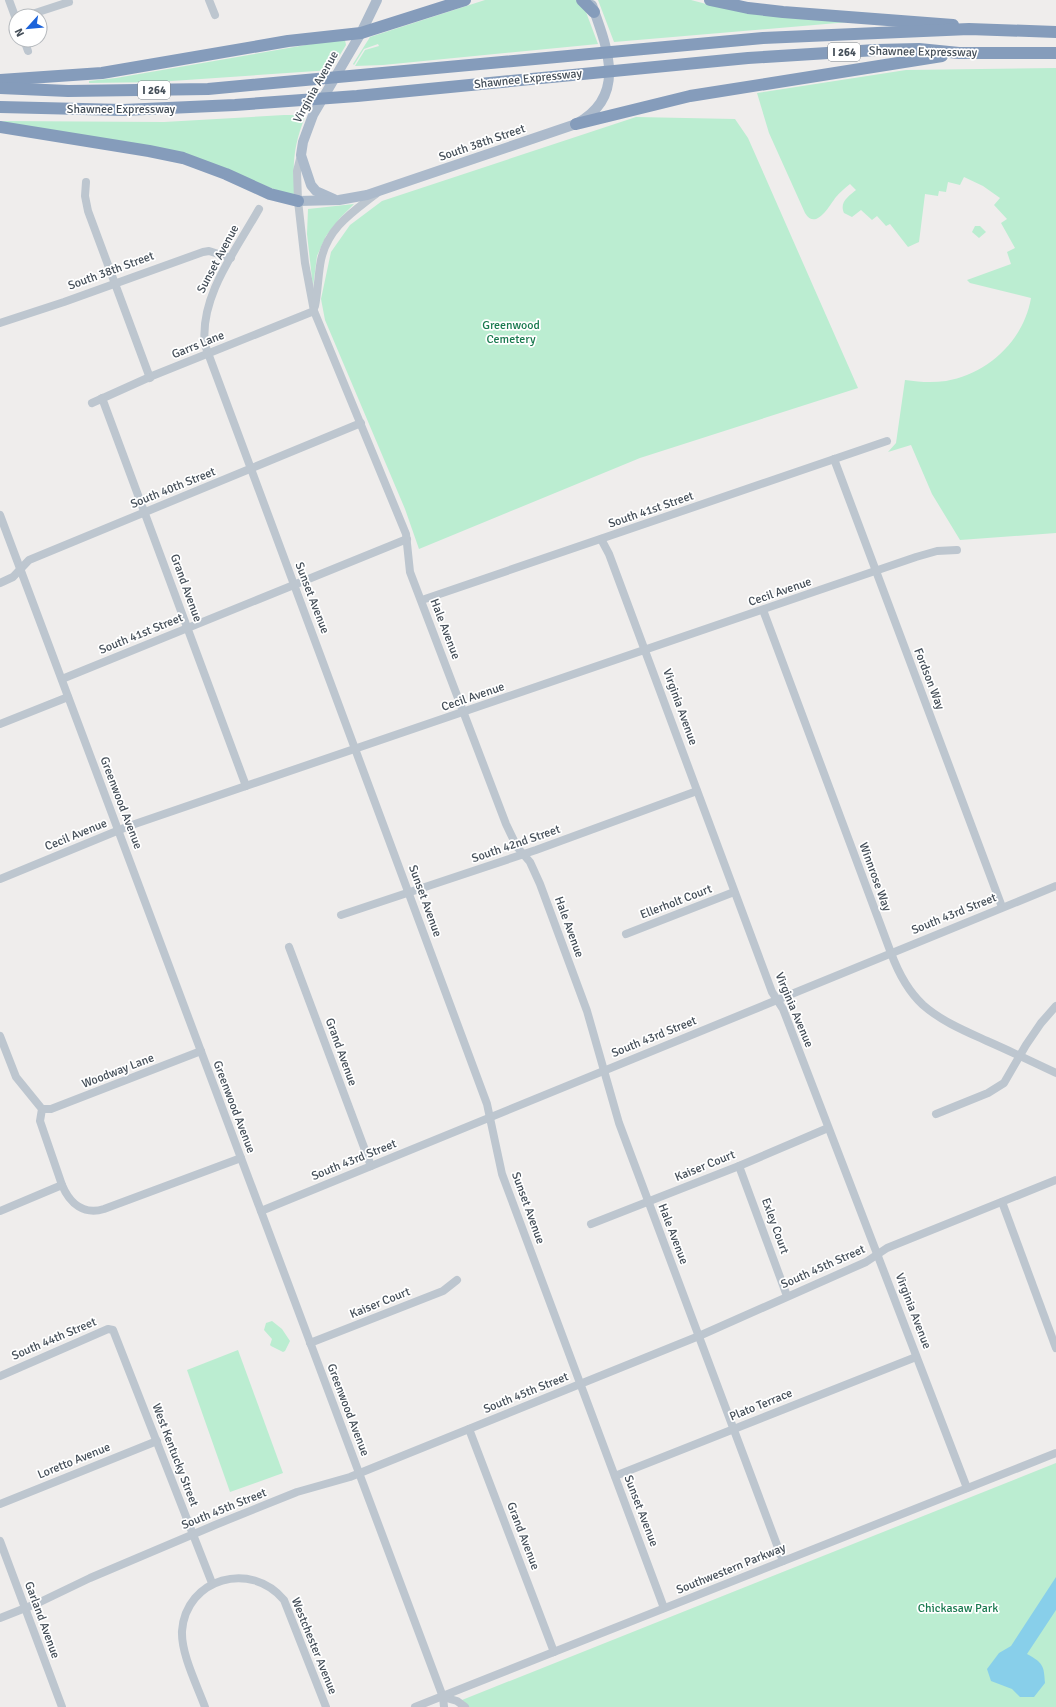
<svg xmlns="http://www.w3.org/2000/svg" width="1056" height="1707" font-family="Signika,sans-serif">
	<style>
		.green { fill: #bbedd1 }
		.water { fill: #88cfea }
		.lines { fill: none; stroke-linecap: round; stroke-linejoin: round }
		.minor { stroke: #bdc6cf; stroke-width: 8 }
		.major { stroke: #acbacb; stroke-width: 10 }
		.highway { stroke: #859cbb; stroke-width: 12 }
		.labels { text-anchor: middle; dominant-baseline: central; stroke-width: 3.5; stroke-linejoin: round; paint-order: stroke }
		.shield { fill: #fff; stroke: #7d848b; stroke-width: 1 }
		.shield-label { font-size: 11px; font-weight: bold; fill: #454f59 }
		.street-label { font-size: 12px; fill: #454f59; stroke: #fff }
		.park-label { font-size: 12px; fill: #18794e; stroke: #fff }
	</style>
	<rect width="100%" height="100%" fill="#efedec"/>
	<!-- green -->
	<g class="green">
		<polygon points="485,0 576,0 586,12 598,44 383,65 355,66 365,50 379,46 378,44 364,49 354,65 353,64 370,37"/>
		<polygon points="598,0 691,0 710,5 849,22 614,42"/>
		<polygon points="345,40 346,45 331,70 157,82 89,83 89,81 116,78 323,42"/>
		<path d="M1056,68V533L960,540L932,494L911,445L888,452L896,443L905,380C919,382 932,383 946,381C988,374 1024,340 1031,298L970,283L967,280L1011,264L1007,252L1015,248L1001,223L1007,219L994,205L1000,198L983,186L964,177L960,185L948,182L946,192L939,191L938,196L925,194L919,242L908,247L890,224L886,226L877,216L872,220L861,210L852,217L844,213C839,202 849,196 856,190L850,184C845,188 840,192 836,197C829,206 816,231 805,213L769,133L757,93L906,70Z"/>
		<path d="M284,115H299L305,117C294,144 292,164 295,193L291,196L213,165L0,121L164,122Z"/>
		<polygon points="636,117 735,119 748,138 858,388 640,458 419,549 405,509 325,320 321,299 331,252 350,225 382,201"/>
		<polygon points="354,204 340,218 326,236 317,256 313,287 307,234 308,209"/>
		<polygon points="975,226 980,226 986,232 979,238 972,232"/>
		<polygon points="272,1321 282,1329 290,1341 285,1351 283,1352 271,1346 270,1345 272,1339 264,1330 266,1323"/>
		<polygon points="238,1350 283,1473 230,1492 187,1370"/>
		<polygon points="1056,1463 1056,1707 459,1707 457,1702"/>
	</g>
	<!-- water -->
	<path class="water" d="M1056,1577V1610L1027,1654C1043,1663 1044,1665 1045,1683L1034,1697H1020L1012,1689L991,1681L987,1669L999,1653L1011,1646Z"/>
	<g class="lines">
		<!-- minor -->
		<g class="minor">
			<polyline points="9,0 16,19"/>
			<polyline points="209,0 215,15"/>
			<polyline points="26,16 69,2"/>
			<polyline points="24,40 28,51"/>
			<polyline points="301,155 297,171 298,201 305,263 314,311 406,534 410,572 506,824 517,847 530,862 540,884 587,1011 619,1123 783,1561"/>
			<polyline points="86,182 85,196 88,211 150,378"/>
			<path d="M259,209C236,250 199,297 205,345L487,1104L502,1174L664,1608"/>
			<path d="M315,306C318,291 318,275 321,260C328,227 353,212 377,193"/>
			<polyline points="0,323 64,302 203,252 209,251 231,258"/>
			<polyline points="102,398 246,786"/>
			<polyline points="92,403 152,376 314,311"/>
			<polyline points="834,459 1002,907"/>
			<polyline points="0,515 443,1697 444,1707"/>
			<polyline points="601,539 609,554 772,992 783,1009 967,1488"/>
			<polyline points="0,583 13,577 29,560 361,423"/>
			<polyline points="422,600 887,441"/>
			<path d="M763,610L891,953C898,972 908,991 923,1005C941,1021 965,1031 987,1041C1010,1051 1033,1062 1056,1073"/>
			<polyline points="62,679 407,539"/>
			<polyline points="0,724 68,697"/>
			<polyline points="0,879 129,826 916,557 937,551 957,550"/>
			<polyline points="341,915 536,850 697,791"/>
			<polyline points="626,934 734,892"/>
			<polyline points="289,947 371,1166"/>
			<path d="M0,1036L16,1077L42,1109L40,1121L62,1185C70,1204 84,1215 104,1209L241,1158"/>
			<polyline points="42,1109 51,1109 201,1051"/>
			<polyline points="936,1114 988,1093 1004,1083 1026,1045 1041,1023 1056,1006"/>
			<polyline points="739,1166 787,1296"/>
			<polyline points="1002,1202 1056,1348"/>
			<polyline points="0,1211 62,1185"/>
			<polyline points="261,1211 1056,886"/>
			<polyline points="591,1224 739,1166 828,1128"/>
			<polyline points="310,1343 443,1291 457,1280"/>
			<polyline points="0,1376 108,1329 113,1330 212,1583"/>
			<polyline points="469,1429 554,1652"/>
			<polyline points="615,1476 916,1357"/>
			<polyline points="0,1504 157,1441"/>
			<polyline points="0,1541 62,1707"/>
			<polyline points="0,1618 38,1603 90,1578 215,1525 297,1492 350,1477 699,1336 866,1262 887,1248 1056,1180"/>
			<polyline points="443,1697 457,1701 465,1707"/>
			<path d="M205,1707C197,1685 181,1654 182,1631C186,1578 251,1560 284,1600L326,1707"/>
			<polyline points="415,1707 1056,1453"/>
		</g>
		<!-- major -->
		<g class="major">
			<polyline points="334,199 316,191 311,185 301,155 303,142 313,115 361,33 377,0"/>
			<path d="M298,201L339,200L367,195L576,124C627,97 608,49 592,5"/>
		</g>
		<!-- highway -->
		<g class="highway">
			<polyline points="582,0 594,12"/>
			<polyline points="710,0 748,8 783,12 953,25"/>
			<polyline points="0,80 102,73 288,41 361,33 465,0"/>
			<polyline points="0,88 68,91 208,89 763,38 969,29 1056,32"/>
			<polyline points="0,107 123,110 235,105 357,96 748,58 876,50 919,49 959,53 1056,53"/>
			<polyline points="576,124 690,96 942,56"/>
			<polyline points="0,127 149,151 183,158 226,174 270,194 298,201"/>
		</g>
	</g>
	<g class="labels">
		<!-- shield labels -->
		<g class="shield">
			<rect x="828" y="43" width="32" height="18" rx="3"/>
			<rect x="138" y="81" width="32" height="18" rx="3"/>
		</g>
		<g class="shield-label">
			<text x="844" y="52">I 264</text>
			<text x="154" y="90">I 264</text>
		</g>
		<!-- street labels -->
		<g class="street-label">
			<text transform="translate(923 52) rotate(1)">Shawnee Expressway</text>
			<text transform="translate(528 79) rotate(-6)">Shawnee Expressway</text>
			<text transform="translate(316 87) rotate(-61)">Virginia Avenue</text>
			<text x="121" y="109">Shawnee Expressway</text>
			<text transform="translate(482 143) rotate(-19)">South 38th Street</text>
			<text transform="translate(218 259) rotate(-62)">Sunset Avenue</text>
			<text transform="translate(111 271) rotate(-20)">South 38th Street</text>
			<text transform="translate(198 345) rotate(-22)">Garrs Lane</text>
			<text transform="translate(173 488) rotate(-22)">South 40th Street</text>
			<text transform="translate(651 510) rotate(-19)">South 41st Street</text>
			<text transform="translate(186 588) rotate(70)">Grand Avenue</text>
			<text transform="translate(780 592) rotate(-19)">Cecil Avenue</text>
			<text transform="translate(312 598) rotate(69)">Sunset Avenue</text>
			<text transform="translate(445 629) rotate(69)">Hale Avenue</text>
			<text transform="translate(141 634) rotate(-22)">South 41st Street</text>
			<text transform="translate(929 679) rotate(69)">Fordson Way</text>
			<text transform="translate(473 697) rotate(-19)">Cecil Avenue</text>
			<text transform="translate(680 707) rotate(70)">Virginia Avenue</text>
			<text transform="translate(121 803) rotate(69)">Greenwood Avenue</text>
			<text transform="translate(76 835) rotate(-22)">Cecil Avenue</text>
			<text transform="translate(516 844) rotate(-19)">South 42nd Street</text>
			<text transform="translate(875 877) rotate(70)">Winnrose Way</text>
			<text transform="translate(425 901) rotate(70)">Sunset Avenue</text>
			<text transform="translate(676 902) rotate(-21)">Ellerholt Court</text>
			<text transform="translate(954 914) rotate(-22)">South 43rd Street</text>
			<text transform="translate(569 927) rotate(70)">Hale Avenue</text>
			<text transform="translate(794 1010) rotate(67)">Virginia Avenue</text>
			<text transform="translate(654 1037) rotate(-22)">South 43rd Street</text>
			<text transform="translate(341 1052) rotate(70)">Grand Avenue</text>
			<text transform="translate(118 1071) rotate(-21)">Woodway Lane</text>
			<text transform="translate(234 1107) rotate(69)">Greenwood Avenue</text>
			<text transform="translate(354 1160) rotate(-22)">South 43rd Street</text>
			<text transform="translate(705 1166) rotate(-22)">Kaiser Court</text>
			<text transform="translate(528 1208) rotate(70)">Sunset Avenue</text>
			<text transform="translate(775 1226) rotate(70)">Exley Court</text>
			<text transform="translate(673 1234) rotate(69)">Hale Avenue</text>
			<text transform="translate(823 1267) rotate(-24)">South 45th Street</text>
			<text transform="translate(380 1303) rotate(-22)">Kaiser Court</text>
			<text transform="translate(913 1311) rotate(69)">Virginia Avenue</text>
			<text transform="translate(54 1339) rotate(-23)">South 44th Street</text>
			<text transform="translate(526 1393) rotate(-22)">South 45th Street</text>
			<text transform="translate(761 1405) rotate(-22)">Plato Terrace</text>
			<text transform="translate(348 1410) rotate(69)">Greenwood Avenue</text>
			<text transform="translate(175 1455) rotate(69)">West Kentucky Street</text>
			<text transform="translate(74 1461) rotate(-22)">Loretto Avenue</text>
			<text transform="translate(224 1509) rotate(-22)">South 45th Street</text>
			<text transform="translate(641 1511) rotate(69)">Sunset Avenue</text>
			<text transform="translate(523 1536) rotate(69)">Grand Avenue</text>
			<text transform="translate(731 1569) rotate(-22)">Southwestern Parkway</text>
			<text transform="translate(42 1620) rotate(70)">Garland Avenue</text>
			<text transform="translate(314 1646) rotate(68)">Westchester Avenue</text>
		</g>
		<!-- park labels -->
		<g class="park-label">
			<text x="511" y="325">Greenwood<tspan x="511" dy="14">Cemetery</tspan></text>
			<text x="958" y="1608">Chickasaw Park</text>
		</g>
	</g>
	<!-- north arrow -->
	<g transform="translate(28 28) rotate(243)"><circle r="19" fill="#ffffff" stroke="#b5b9bd"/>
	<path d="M0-3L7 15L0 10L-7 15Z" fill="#1c63da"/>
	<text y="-6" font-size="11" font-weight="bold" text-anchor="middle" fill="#454f59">N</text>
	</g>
</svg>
